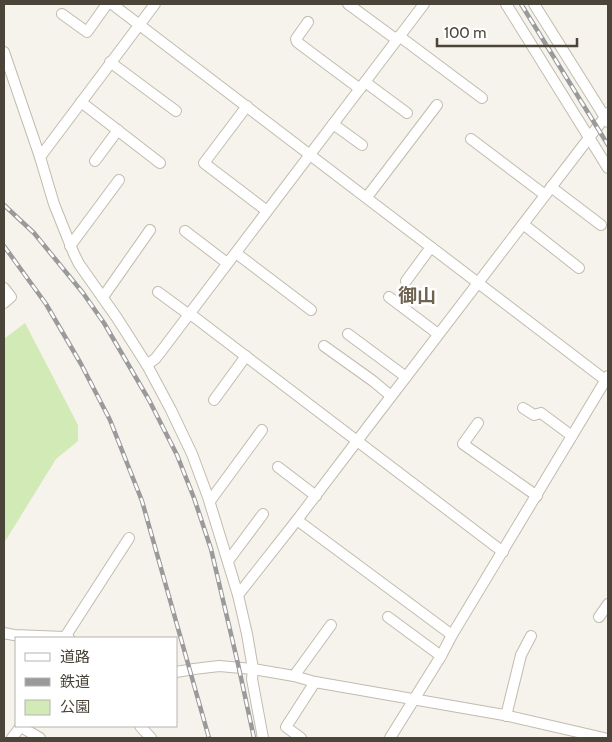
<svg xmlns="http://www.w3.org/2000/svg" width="612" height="742" font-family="Cabin,'Noto Sans JP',sans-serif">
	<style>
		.green { fill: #d2eab5 }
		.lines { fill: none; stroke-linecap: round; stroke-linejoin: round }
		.minor-casing { stroke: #c2bbae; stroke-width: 12 }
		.minor { stroke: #fff; stroke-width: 10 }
		.rail-casing { stroke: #9a9a9a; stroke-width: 4.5 }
		.rail { stroke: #fff; stroke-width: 2.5; stroke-dasharray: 8; stroke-linecap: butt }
		.labels { text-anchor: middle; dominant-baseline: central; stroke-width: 5; stroke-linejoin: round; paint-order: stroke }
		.quarter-label { font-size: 19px; font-weight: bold; fill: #6e6250; stroke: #fff }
	</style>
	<rect width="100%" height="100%" fill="#f6f3ec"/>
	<!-- green -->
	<polygon class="green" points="25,323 78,425 78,441 56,459 4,543 4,339"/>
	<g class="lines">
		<defs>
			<g id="minor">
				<polyline points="112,4 608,382"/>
				<polyline points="348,4 397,40"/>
				<polyline points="506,4 608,168"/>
				<polyline points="534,4 608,122"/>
				<polyline points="62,14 87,32 107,4"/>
				<polyline points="308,22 296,39 297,42 360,89"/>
				<polyline points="399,36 482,98"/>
				<polyline points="4,52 40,157 54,204 74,254 79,264 117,318 147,365 171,410 192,454 208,497 238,595 247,634 253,669 252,679 263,738"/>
				<polyline points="110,62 176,111"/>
				<polyline points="365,82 407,113"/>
				<polyline points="81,102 160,163"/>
				<polyline points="247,106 204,163 267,211"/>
				<polyline points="333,124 362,145"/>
				<polyline points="471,139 545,195"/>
				<polyline points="40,157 155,4"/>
				<polyline points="95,161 118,130"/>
				<polyline points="551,187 601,225"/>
				<polyline points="367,197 437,105"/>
				<polyline points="523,224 579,268"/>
				<polyline points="185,231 227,263"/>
				<polyline points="70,246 119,180"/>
				<polyline points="236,253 311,310"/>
				<polyline points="406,281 431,247"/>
				<polyline points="4,288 11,297 4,303"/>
				<polyline points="158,292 188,314"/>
				<polyline points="103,297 150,230"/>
				<polyline points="389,297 438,334"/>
				<polyline points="189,313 503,552"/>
				<polyline points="348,334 406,377"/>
				<polyline points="324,346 373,381 391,396"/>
				<polyline points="147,365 156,358 424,4"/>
				<polyline points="214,400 246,356"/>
				<polyline points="523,408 534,415 541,413 572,436"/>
				<polyline points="478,423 463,444 537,496"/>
				<polyline points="278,467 316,496"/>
				<polyline points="210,501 262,430"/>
				<polyline points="297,520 452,635"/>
				<polyline points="228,561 263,514"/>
				<polyline points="238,595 297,520 357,441 608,113"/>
				<polyline points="388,617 441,656"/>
				<polyline points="599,617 608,604"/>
				<polyline points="4,633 14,635 65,637 69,638"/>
				<polyline points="65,637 129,538"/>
				<polyline points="176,672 194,669 219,666 253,669 294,676 315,682 504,715 604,738"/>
				<polyline points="294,676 331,625"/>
				<polyline points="506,716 521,655 531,636"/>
				<polyline points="140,726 151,738"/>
				<polyline points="21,727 40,738"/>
				<polyline points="12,738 21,726"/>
				<polyline points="301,738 286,727 315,682"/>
				<polyline points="390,738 441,656 452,635 608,376"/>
			</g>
		</defs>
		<!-- minor casing -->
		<use href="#minor" class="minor-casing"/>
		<!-- minor -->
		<use href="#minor" class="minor"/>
		<defs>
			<g id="rail">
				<polyline points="521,4 608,145"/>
				<polyline points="4,205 34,233 83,293 104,323 149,400 177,455 194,498 211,549 238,664 254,738"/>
				<polyline points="4,246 46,304 81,364 110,420 142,501 209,738"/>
			</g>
		</defs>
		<!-- rail casing -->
		<use href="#rail" class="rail-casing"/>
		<!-- rail -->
		<use href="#rail" class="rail"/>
	</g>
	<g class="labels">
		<!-- quarter labels -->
		<g class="quarter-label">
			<text x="417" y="295">御山</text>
		</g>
	</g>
	<!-- border -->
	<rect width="612" height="742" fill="none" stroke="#4b4439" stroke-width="10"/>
	<!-- legend -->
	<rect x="15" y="637" width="162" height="90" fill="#ffffff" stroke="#b7b4b0"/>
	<rect x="25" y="653" width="25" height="8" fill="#ffffff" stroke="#b7b4b0"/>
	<text x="60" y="662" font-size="15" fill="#4b4439">道路</text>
	<rect x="25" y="678" width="25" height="8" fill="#9a9a9a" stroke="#b7b4b0"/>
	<text x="60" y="687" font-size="15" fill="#4b4439">鉄道</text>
	<rect x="25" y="700" width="25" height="15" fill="#d2eab5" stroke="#b7b4b0"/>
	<text x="60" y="712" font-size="15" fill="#4b4439">公園</text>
	<!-- scale -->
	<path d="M437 38v8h140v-8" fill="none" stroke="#4b4439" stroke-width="2.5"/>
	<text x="444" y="38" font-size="15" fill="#4b4439" stroke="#ffffff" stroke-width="4" paint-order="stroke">100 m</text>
</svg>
